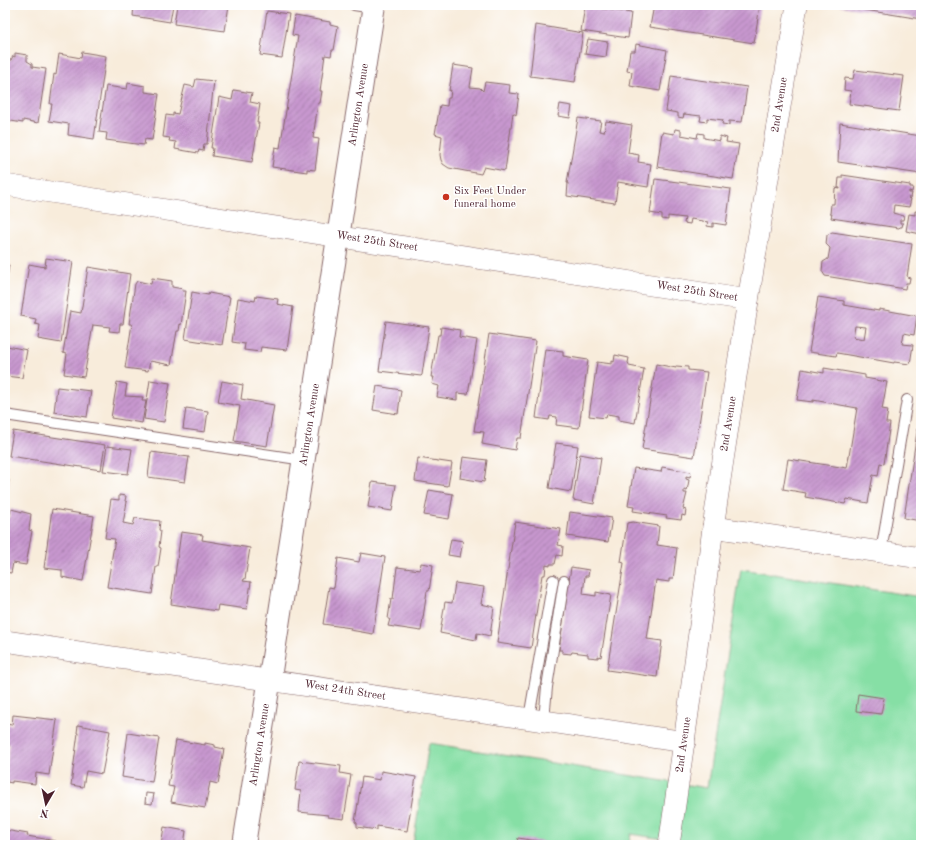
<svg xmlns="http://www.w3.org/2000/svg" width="926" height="850" font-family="'Old Standard TT',serif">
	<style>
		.park { fill: #86dfa5; stroke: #687f68 }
		.building { fill: url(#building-hatch); fill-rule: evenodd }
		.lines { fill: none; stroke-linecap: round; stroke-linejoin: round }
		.service-casing { stroke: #876769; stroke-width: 12 }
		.minor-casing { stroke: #876769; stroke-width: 22 }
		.secondary-casing { stroke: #876769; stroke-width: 24 }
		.service { stroke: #fff; stroke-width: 10 }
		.minor { stroke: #fff; stroke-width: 21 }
		.secondary { stroke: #fff; stroke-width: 22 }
		.poi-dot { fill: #c8321e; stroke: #fff; stroke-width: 1.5 }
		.labels { text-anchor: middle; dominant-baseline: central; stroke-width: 3; stroke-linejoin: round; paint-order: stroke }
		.street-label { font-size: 11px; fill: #4a1f2b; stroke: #fff }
		.poi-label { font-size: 11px; fill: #4a1f2b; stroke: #fff; text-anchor: start }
	</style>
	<defs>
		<pattern id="building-hatch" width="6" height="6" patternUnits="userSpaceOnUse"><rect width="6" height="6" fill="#c797cf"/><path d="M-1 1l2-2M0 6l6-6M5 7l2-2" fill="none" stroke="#a47ba8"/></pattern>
	</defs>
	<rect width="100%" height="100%" fill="#fff"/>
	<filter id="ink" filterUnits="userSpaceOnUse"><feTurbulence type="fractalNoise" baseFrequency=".025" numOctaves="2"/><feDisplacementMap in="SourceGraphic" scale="8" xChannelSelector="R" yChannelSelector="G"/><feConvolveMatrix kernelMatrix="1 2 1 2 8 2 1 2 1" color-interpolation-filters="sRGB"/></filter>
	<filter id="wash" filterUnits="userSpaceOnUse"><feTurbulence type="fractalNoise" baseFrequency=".012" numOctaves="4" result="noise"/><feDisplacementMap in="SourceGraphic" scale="16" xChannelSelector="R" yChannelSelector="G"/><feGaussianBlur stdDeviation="0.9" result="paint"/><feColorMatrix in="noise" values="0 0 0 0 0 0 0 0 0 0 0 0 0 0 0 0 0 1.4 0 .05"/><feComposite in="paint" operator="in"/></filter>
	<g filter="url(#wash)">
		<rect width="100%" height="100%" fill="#f8ecdb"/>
		<!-- park -->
		<polygon class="park" points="741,569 921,597 921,845 702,845 631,834 629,845 413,845 429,743 707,788"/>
		<g id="blocks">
			<!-- building -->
			<g class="building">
				<polygon points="134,5 173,5 170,22 133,16"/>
				<polygon points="177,5 229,5 225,31 174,24"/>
				<polygon points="654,5 760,5 754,43 650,27"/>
				<polygon points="840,5 921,5 921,19 840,6"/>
				<polygon points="585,6 631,13 628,38 581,31"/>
				<polygon points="267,11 289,14 282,58 260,55"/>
				<polygon points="295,16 330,22 330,24 338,26 334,50 332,50 331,56 325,55 320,91 322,91 320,103 318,103 313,138 319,139 315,170 307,169 307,172 272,167 275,147 280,148 298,36 292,35"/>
				<polygon points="536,25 583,33 575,82 530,76"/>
				<polygon points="588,39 608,42 606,57 585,54"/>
				<polygon points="636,44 667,50 660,91 630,86 632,72 627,71 630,51 635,51"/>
				<polygon points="82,52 106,56 94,139 68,135 69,124 49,121 52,104 50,104 54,74 56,75 59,54 81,58"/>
				<polygon points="15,53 27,55 27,61 32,64 32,67 46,69 38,123 23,120 23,123 5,120 5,64 7,65 7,60 11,60 13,56 15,57"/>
				<polygon points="453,65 473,68 470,87 480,88 483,91 485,82 510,85 509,93 519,94 516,115 513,113 505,171 484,167 481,174 449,168 443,164 441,160 440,155 442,136 435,134 440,105 447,106 448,98 450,98 451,90 449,91"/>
				<polygon points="855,70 904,76 899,111 849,104 851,91 844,90 845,78 853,79"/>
				<polygon points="671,76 747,87 742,122 729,121 729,125 722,124 723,120 707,118 707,122 700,121 701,116 684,114 683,118 678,117 678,113 666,111"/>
				<polygon points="196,79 214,81 207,144 204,144 203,151 199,150 198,153 175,149 176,142 169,141 170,138 163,137 166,115 173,116 173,113 178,114 185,85 194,87"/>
				<polygon points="128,83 145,86 145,92 159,94 152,140 145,139 144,145 106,140 107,133 99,132 106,86 127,89"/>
				<polygon points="234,90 252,93 250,102 260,104 257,123 259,123 252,162 212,156 213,148 211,148 219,97 232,100"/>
				<polygon points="560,104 572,106 570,118 558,116"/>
				<polygon points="578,118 601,121 599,131 604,132 606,121 632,125 628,153 639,155 638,162 651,164 648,187 618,182 615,203 567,196 568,183 567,183"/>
				<polygon points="840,123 921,136 921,174 838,162"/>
				<polygon points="675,129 681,130 681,135 697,138 698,133 704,134 704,138 720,141 720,136 727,138 726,142 739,144 733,179 657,167 662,132 674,134"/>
				<polygon points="842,175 910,185 910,187 913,187 912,192 909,191 909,193 912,193 911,198 908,198 911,199 909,207 894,205 893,213 904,216 903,220 900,220 900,223 903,223 902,227 900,227 899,228 831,218 832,214 830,214 831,204 834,204 835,188 840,189 840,188 838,188 839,178 842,178"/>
				<polygon points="655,179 731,189 726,225 713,223 713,227 707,226 708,222 691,219 690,224 684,223 685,218 668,216 668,220 662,219 662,215 650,213"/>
				<polygon points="915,211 921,212 921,234 906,231 909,214 915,215"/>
				<polygon points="832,232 912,244 907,277 910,278 909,283 906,283 905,289 825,276 822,271 823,262 828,259 830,248 826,244 827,235"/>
				<polygon points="46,258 73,262 61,343 38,339 40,325 35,324 36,319 21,316 29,264 45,267"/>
				<polygon points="5,264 9,265 6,284 5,284"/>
				<polygon points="88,267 130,274 123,324 120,324 119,332 109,331 110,327 93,325 84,377 64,374 67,354 63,353 70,311 81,313"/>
				<polygon points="152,278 172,281 172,287 183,289 182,291 186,291 181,325 180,324 179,331 177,331 171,365 150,361 148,371 125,368 132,324 129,324 135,284 137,281 151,284"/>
				<polygon points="192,292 208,295 209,293 230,297 222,345 185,339"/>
				<polygon points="256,296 278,299 277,304 293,307 287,350 261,347 260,352 244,350 245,344 232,342 238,298 255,301"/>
				<path d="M818,297L844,301V305L879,311V309L917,316L914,335L904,333L902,344L913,345L910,364L894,362V363L837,353L836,356L809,352ZM855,326L866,327L864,339L853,337Z"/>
				<polygon points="386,321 429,327 422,375 421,376 379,371"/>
				<polygon points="441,327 460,330 459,337 477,340 468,394 457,393 457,400 437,397 439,386 432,384 434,377 431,377 438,335 440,335"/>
				<polygon points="489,334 536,341 521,438 517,438 515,450 482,444 484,432 474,431"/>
				<polygon points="7,346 27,350 22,378 5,376 5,357"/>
				<polygon points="545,349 563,351 563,356 588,360 579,428 556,425 557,417 550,416 549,420 536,418"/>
				<polygon points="615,355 629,358 628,363 629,364 629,366 644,369 635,423 619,420 619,416 607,414 606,418 589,416 597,362 612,364 612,361 614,362"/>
				<polygon points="656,364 676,368 676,366 688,367 688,370 707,372 694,457 642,449"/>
				<polygon points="824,368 865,375 865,378 887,382 882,409 888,410 886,423 890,423 884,464 880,463 878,476 873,475 868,503 847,499 845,504 805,497 806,493 783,489 788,459 847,468 857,408 813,400 813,402 797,400 802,369 824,373"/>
				<polygon points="150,380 170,383 164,422 144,419"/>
				<polygon points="222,381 243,385 241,399 274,405 267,446 234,441 240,406 218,402"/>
				<polygon points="117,382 127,384 125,396 143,397 142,401 146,401 142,423 111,418"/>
				<polygon points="377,386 401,390 398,414 373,410"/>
				<polygon points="57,387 91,391 87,417 54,412"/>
				<polygon points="186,408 208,411 205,432 183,429"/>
				<polygon points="920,412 921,412 921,521 904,518"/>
				<polygon points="13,431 105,445 101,470 9,456"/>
				<polygon points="556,443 578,446 571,492 549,488"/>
				<polygon points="107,446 132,449 128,474 103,471"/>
				<polygon points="151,452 189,457 185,482 148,477"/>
				<polygon points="580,454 601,458 594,504 573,500"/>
				<polygon points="463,457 487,460 484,482 460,478"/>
				<polygon points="418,458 452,463 448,486 415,481"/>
				<polygon points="662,467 691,472 690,477 686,476 686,479 689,480 687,491 684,490 684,493 687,493 683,509 686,510 685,516 682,515 681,520 666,518 667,516 633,511 634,507 628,506 634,468 661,472"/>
				<polygon points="5,480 9,480 6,501 5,501"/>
				<polygon points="372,482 396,485 392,511 368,507"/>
				<polygon points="429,490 453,494 449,519 424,515"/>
				<polygon points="119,495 126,496 125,501 127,502 123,523 133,525 135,518 160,521 159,530 161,531 159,547 161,548 158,567 156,567 152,594 107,587 115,539 105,538 111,499 119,500"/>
				<polygon points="11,509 31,514 29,530 32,531 26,565 13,563 11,573 5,572 5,517 9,518"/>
				<polygon points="52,509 94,516 83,581 62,577 62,570 44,568"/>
				<polygon points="570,512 612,518 608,542 567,536"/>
				<polygon points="515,522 561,529 558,545 563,546 562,556 557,555 555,564 550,564 550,566 546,565 545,575 542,575 531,648 497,643"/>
				<polygon points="633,522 659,526 657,545 677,548 673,579 669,579 669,582 656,580 647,639 662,641 657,677 607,670 624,563 621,562 627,523"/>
				<polygon points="181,532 203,535 202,540 250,548 245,579 244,579 243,581 251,582 247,609 218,605 217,611 171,604"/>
				<polygon points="451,539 463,541 460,557 448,555"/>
				<polygon points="361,553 385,557 373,634 350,630 351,628 323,624 329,587 334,588 338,558 359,562"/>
				<polygon points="421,563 433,565 429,591 427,591 421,631 388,626 390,619 388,619 391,599 393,599 397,567 420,570"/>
				<polygon points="571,567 589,570 588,576 585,576 583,594 596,596 596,592 611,595 601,657 598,656 598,658 588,657 588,654 572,652 571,654 562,653 562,650 559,650"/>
				<polygon points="455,583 484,587 481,604 494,607 490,636 477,633 476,640 440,633 445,602 452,603"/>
				<polygon points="858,694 884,698 881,714 856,711"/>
				<polygon points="13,715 57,720 49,775 36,773 35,784 12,781 12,783 7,782 7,780 5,780 9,744 5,744 5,724 12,725"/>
				<polygon points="78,725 110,731 102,774 86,771 83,787 71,785 78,733 77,733"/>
				<polygon points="128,733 159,738 152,782 122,777"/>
				<polygon points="176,740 205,745 205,743 215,745 215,747 224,749 218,784 210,782 205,808 171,802 174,787 168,786"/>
				<polygon points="299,761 341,766 340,773 351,775 344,819 328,817 328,815 299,812 301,791 295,790"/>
				<polygon points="381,771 416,777 407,831 377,826 377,830 357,827 357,823 355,822 362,777 380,780"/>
				<polygon points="146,793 154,794 152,804 145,803"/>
				<polygon points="164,827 186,831 184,845 161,845"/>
				<polygon points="5,830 28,834 27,836 56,841 55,845 5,845"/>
				<polygon points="518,838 545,842 544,845 516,845"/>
			</g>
		</g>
	</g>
	<g filter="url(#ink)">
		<use href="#blocks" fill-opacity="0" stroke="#876769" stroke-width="1"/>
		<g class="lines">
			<defs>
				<g id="service">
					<polyline points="354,5 373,8"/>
					<polyline points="5,415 304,460"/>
					<polyline points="881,552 907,400"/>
					<polyline points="529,718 553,580"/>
					<polyline points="544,720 547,687 564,581"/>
				</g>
				<g id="minor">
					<polyline points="5,185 748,300"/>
					<polyline points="713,527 921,558"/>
					<polyline points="5,641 685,742"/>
					<path d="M669,845C685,739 699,634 713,528C738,353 768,179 797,5"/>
				</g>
				<polyline id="secondary" points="244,845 374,5"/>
			</defs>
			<!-- service casing -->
			<use href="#service" class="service-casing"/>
			<!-- minor casing -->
			<use href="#minor" class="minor-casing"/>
			<!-- secondary casing -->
			<use href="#secondary" class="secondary-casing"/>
			<!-- service -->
			<use href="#service" class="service"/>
			<!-- minor -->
			<use href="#minor" class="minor"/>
			<!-- secondary -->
			<use href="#secondary" class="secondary"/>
		</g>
	</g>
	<!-- markers -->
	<circle class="poi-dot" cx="446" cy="197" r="4"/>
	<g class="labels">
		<!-- street labels -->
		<g class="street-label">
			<text transform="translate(359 105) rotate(-81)">Arlington Avenue</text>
			<text transform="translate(780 105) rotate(-81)">2nd Avenue</text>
			<text transform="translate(377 242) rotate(9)">West 25th Street</text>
			<text transform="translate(697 292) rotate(9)">West 25th Street</text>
			<text transform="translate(729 424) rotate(-81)">2nd Avenue</text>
			<text transform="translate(310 425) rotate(-81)">Arlington Avenue</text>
			<text transform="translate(345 691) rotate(9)">West 24th Street</text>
			<text transform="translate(260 745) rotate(-81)">Arlington Avenue</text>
			<text transform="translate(684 745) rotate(-82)">2nd Avenue</text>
		</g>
		<!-- poi labels -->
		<g class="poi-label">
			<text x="454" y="191">Six Feet Under<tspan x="454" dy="13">funeral home</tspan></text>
		</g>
	</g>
	<!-- margin -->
	<rect width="926" height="850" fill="none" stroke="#fff" stroke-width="20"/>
	<!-- north arrow -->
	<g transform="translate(46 804) rotate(189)" stroke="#ffffff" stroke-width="3" paint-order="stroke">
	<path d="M0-3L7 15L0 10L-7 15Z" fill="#4a1f2b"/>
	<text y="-6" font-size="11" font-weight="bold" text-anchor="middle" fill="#4a1f2b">N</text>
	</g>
</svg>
